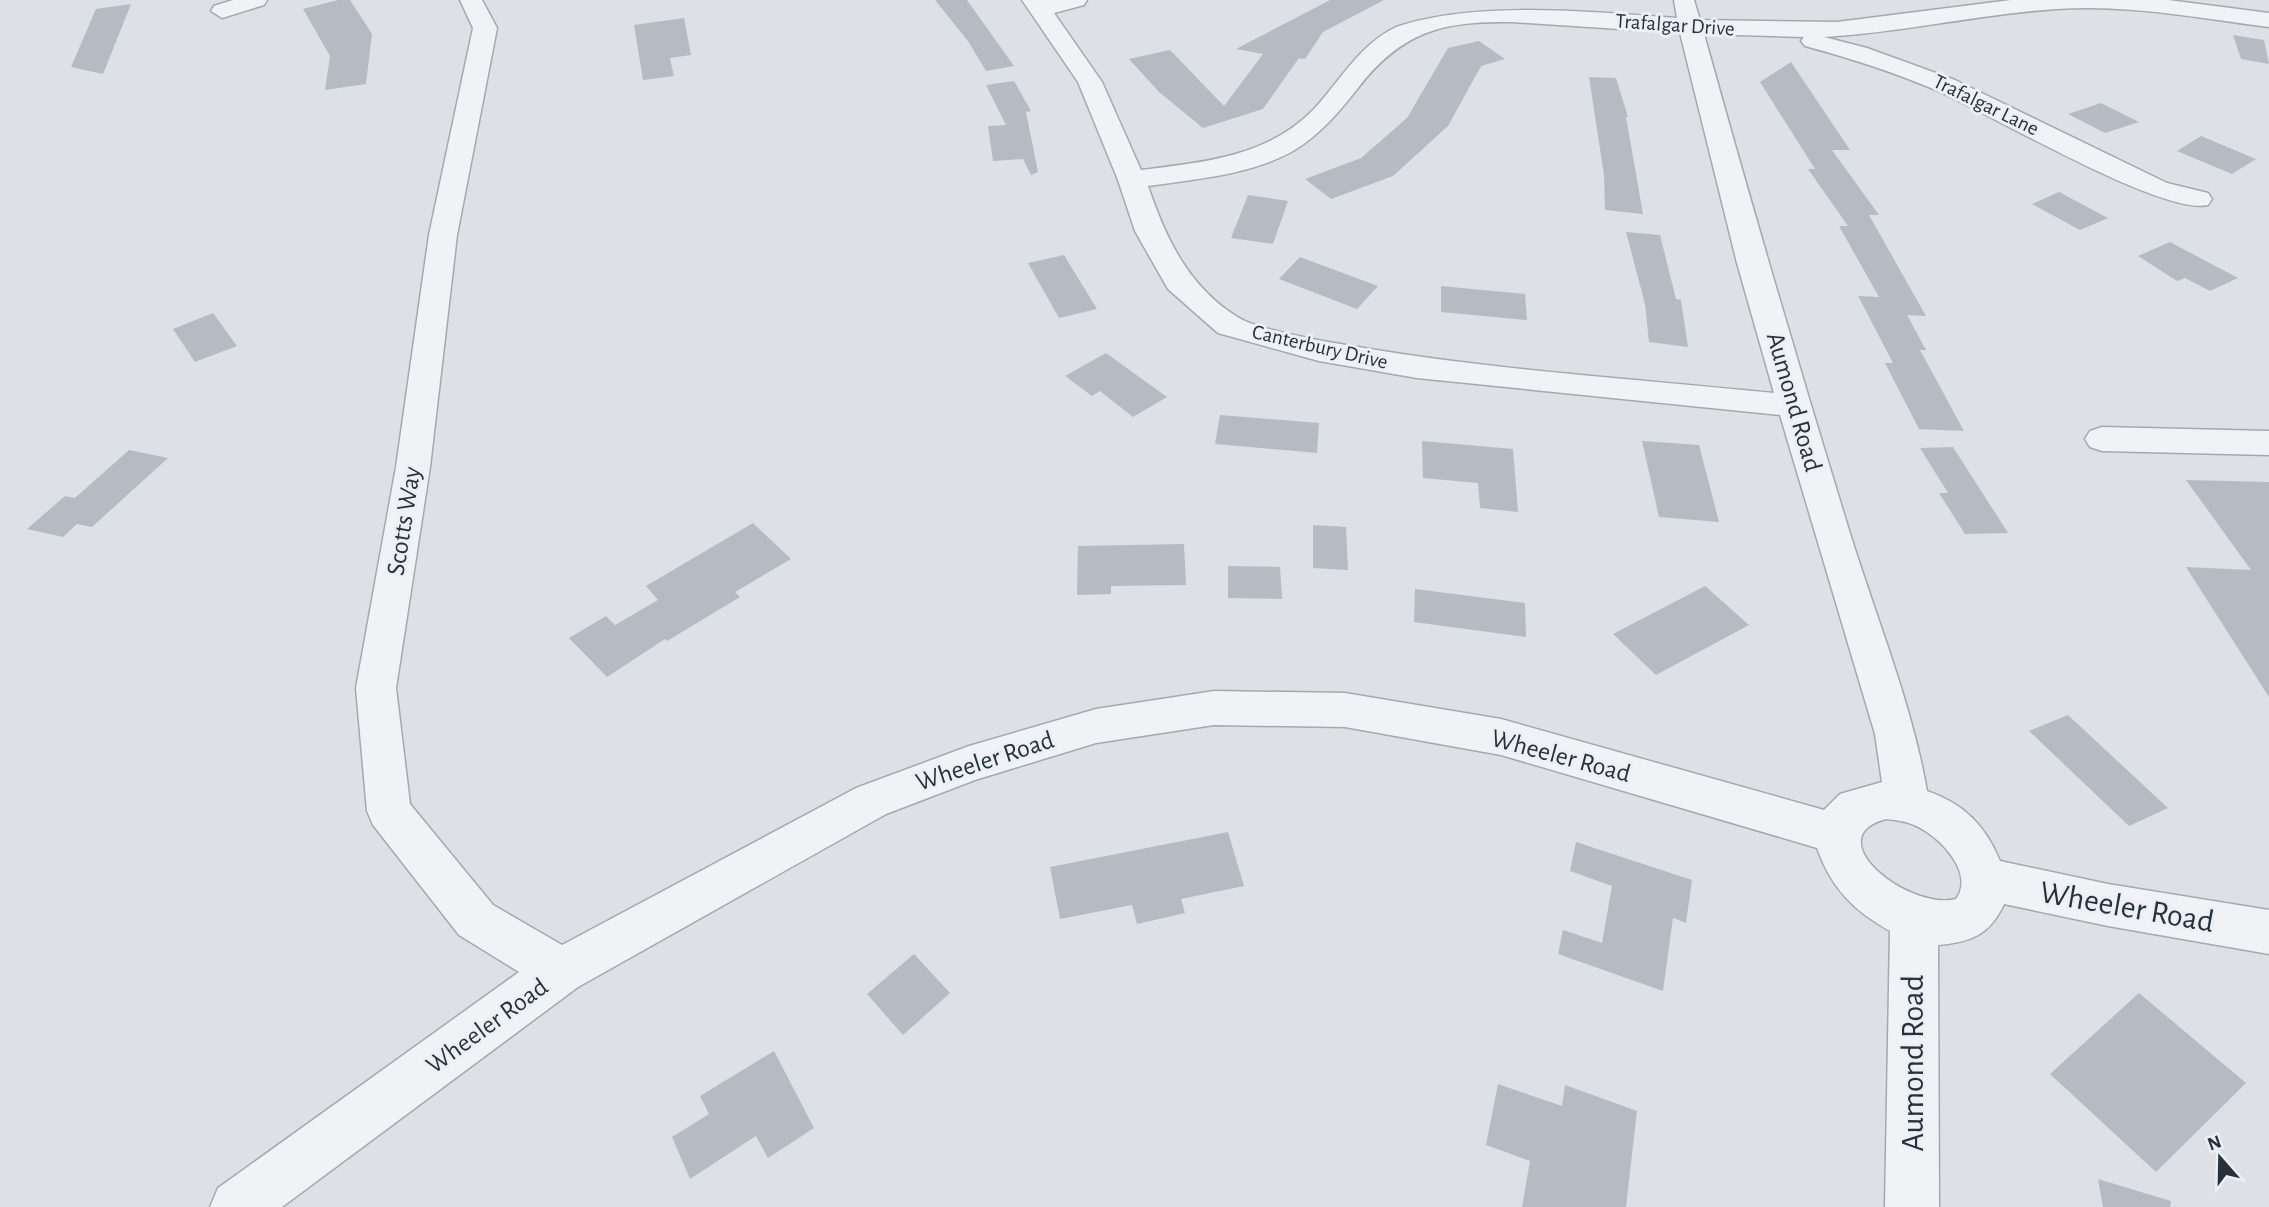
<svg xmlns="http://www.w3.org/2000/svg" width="2269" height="1207" font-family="'Alegreya Sans',sans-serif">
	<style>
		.building { fill: #b5bbc3 }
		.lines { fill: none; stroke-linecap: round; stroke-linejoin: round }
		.minor-casing { stroke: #a3a9b0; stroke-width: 3 }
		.minor { fill: #f0f2f5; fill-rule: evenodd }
		.labels { text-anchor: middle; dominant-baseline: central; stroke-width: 6; stroke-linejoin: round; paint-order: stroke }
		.far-street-label { font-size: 21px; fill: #27313c; stroke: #ecf0f4 }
		.street-label { font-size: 26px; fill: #27313c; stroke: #ecf0f4 }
		.near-street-label { font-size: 32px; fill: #27313c; stroke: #ecf0f4 }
	</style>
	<rect width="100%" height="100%" fill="#dde1e6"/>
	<!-- building -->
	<g class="building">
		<polygon points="338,0 350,0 372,34 366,84 325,90 330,56 303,9"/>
		<polygon points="935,0 967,0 1014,66 986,71 968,41"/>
		<polygon points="1330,0 1384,0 1323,32 1305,59 1299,58 1263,109 1203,128 1159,92 1129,59 1170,50 1224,106 1263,54 1236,49"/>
		<polygon points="131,4 103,74 71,67 96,9"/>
		<polygon points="684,18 691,55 670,58 674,76 643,80 634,25"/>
		<polygon points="2233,35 2264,40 2269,64 2241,59"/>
		<polygon points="1479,41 1505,59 1481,66 1448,126 1393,176 1331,199 1305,179 1361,158 1407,118 1448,48"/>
		<polygon points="1791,62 1850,150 1832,150 1879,215 1869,215 1926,316 1907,315 1926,350 1920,350 1964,431 1919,429 1885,363 1893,363 1858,296 1879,297 1839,226 1848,226 1808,169 1815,169 1760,82"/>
		<polygon points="1589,77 1616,78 1628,117 1626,117 1643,214 1605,210 1604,175"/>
		<polygon points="1014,81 1031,111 1026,112 1038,172 1031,175 1023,159 993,161 988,126 1006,125 986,85"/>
		<polygon points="2101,103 2139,122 2105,133 2068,114"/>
		<polygon points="2201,136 2256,159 2232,174 2177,151"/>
		<polygon points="2059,192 2108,218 2080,230 2032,204"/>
		<polygon points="1248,195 1288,201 1273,244 1231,238"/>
		<polygon points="1626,232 1660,235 1676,299 1681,300 1688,347 1649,342 1645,304"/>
		<polygon points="2170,242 2238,278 2210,291 2185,278 2177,281 2138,256"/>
		<polygon points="1064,255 1097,309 1059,318 1028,263"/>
		<polygon points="1300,257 1378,286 1357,309 1279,279"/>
		<polygon points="1441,286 1525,294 1527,320 1441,312"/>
		<polygon points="213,313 237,346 195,362 173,329"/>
		<polygon points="1106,353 1167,397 1133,417 1100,391 1092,396 1065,376"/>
		<polygon points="1220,415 1319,423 1317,453 1215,444"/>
		<polygon points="1422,441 1513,449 1518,512 1480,508 1478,483 1423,478"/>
		<polygon points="1642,441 1699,445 1719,522 1659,517"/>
		<polygon points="1953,447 2008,533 1965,534 1939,493 1948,493 1920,448"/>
		<polygon points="129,450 168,458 92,527 77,524 63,537 27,529 65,496 75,498"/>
		<polygon points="2186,480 2269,482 2269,697 2186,567 2251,570"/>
		<polygon points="753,523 791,559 735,592 740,597 667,641 665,639 607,677 569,638 606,616 615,625 658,600 646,586"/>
		<polygon points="1313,525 1346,527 1348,570 1313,568"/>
		<polygon points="1184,544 1186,585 1111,586 1111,594 1077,595 1078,546"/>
		<polygon points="1228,566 1280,567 1282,599 1228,598"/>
		<polygon points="1705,586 1749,625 1656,675 1613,634"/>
		<polygon points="1415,589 1525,603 1526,637 1414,622"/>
		<polygon points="2068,715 2168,808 2129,826 2029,731"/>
		<polygon points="1228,832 1244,886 1181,899 1185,913 1137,924 1132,905 1060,919 1050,867"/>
		<polygon points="1576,842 1692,880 1686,923 1673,918 1663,991 1558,954 1563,930 1602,943 1612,886 1570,871"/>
		<polygon points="914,954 950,993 903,1035 867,994"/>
		<polygon points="2139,993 2246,1083 2156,1172 2050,1074"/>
		<polygon points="774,1051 814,1128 768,1158 756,1136 690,1179 672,1137 709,1114 700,1096"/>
		<polygon points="1498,1084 1562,1106 1565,1085 1637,1111 1626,1207 1522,1207 1530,1161 1486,1145"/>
		<polygon points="2098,1179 2171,1201 2170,1207 2103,1207"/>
	</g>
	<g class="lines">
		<defs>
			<g id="minor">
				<polygon points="233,0 267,0 264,5 222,18 211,11 214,6"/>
				<path d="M460,0H482L497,28L457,235L430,467L396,688L410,804L493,905L562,945L856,788L969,746L1096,709L1214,691L1345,693L1501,719L1824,810L1840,794L1882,782L1875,734L1780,415L1417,378L1319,361L1218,333L1168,289L1135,231L1118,180L1078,82L1022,0H1087L1084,5L1054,13L1102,82L1141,170C1203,162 1268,157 1314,109C1340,81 1360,44 1396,27C1476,0 1591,12 1677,18L1674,0H1694L1700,20L1837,22L2011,0H2168L2269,13V27C2199,18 2127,4 2057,9C1978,14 1902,33 1824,37L1867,48L1955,80L2167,183L2208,193L2212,199L2208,205C2162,216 1989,113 1936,90C1893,72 1850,58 1805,46L1801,41L1804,37L1704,34C1750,200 1798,364 1848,527C1875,615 1911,700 1927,791C1964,804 1985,825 2000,861L2108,884L2269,910V954L2108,926L2004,904C1990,935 1971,942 1938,945L1939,1207H1885L1890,931C1854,911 1831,888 1817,848L1501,755L1345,727L1214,725L1096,743L975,780L886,814L578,987L282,1207H210L218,1188L519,972L459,935L373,825L367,811L356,688L396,467L429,235L473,28ZM1512,22L1680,33L1737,263L1774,393C1633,379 1491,370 1352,346C1326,342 1259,330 1239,318C1189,288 1166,239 1148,186C1196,179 1250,175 1293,151C1320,135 1339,112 1358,88C1402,31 1443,21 1512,22ZM1886,819C1895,820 1905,821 1914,825C1937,834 1976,872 1956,899C1909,911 1816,838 1886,819Z"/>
				<polygon points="2102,427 2269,431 2269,455 2102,451 2090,447 2085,439 2090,431"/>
			</g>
		</defs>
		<!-- minor casing -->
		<use href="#minor" class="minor-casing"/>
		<!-- minor -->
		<use href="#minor" class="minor"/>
	</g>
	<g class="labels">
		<!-- far-street labels -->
		<g class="far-street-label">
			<text transform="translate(1675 25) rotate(4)">Trafalgar Drive</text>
			<text transform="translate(1986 105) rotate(26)">Trafalgar Lane</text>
			<text transform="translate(1320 347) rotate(13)">Canterbury Drive</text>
		</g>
		<!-- street labels -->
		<g class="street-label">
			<text transform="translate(1794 402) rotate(74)">Aumond Road</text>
			<text transform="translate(404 521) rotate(-81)">Scotts Way</text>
			<text transform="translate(1561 756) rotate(15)">Wheeler Road</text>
			<text transform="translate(985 761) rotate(-18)">Wheeler Road</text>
			<text transform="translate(487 1026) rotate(-36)">Wheeler Road</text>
		</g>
		<!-- near-street labels -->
		<g class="near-street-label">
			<text transform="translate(2127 907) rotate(10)">Wheeler Road</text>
			<text transform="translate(1913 1063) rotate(-90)">Aumond Road</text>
		</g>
	</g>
	<!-- north arrow -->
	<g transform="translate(2220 1158) rotate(340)" stroke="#ecf0f4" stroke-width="5" paint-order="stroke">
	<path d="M0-5L12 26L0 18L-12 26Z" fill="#27313c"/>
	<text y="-10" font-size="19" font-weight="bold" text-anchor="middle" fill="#27313c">N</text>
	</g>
</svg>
